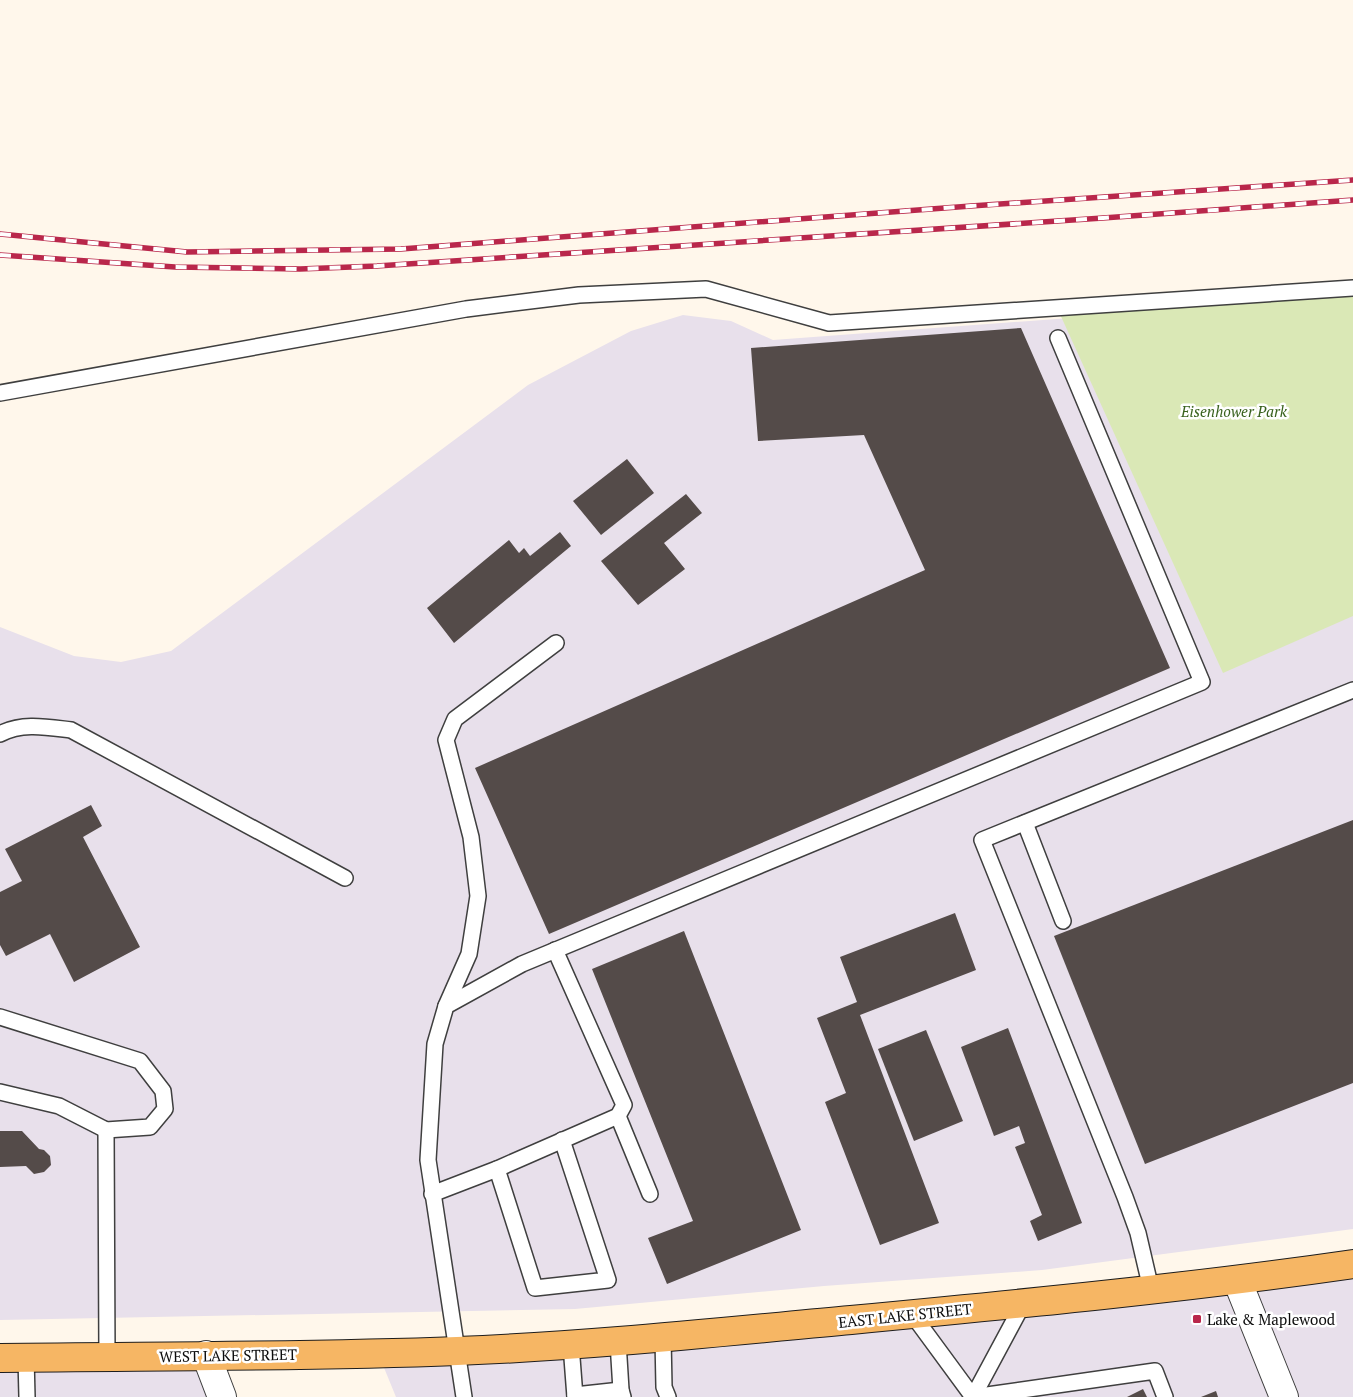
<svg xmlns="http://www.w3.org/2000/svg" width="1353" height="1397" font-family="'PT Serif',serif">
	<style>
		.industrial { fill: #e8e0eb }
		.green { fill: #dae8b6 }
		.building { fill: #544b49 }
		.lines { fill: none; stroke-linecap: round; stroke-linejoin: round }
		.lane-casing { stroke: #3f3f3f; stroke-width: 18 }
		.street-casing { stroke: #3f3f3f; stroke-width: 30 }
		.primary-casing { stroke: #1d1d1d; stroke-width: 30 }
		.lane { stroke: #fff; stroke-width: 15 }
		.street { stroke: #fff; stroke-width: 28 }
		.primary { stroke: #f6b664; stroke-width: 28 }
		.rail-casing { stroke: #b9274b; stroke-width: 5.5 }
		.rail { stroke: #fff; stroke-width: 4; stroke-dasharray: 11; stroke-linecap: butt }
		.poi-dot { fill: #b9274b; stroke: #fff; stroke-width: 2 }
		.labels { text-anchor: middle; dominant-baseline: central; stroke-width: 5; stroke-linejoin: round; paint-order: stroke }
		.park-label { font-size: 15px; font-style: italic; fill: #39621e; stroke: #fff }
		.street-label { font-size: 15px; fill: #0c0c0c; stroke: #fff }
		.poi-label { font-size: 15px; fill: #0c0c0c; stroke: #fff; text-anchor: start }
	</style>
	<rect width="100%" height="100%" fill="#fff7eb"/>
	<!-- industrial -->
	<g class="industrial">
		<polygon points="1353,297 1353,1229 1042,1270 824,1286 575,1309 0,1320 0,627 74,656 121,662 171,651 528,385 631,331 683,315 731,321 773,340"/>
		<polygon points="1353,1264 1353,1397 396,1397 378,1353"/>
		<polygon points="206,1355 222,1397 0,1397 0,1358"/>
	</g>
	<!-- green -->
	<polygon class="green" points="1353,283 1353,616 1223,673 1054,301"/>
	<!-- building -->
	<g class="building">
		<polygon points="1021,328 1170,668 549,934 475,768 925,570 864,435 758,441 751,348"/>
		<polygon points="627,459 654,493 601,535 573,501"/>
		<polygon points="686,494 702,513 664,543 685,569 638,605 601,561"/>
		<polygon points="560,532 571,546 454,643 427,608 509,540 519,553 524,548 530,556"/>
		<polygon points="91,805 102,826 83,837 140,947 74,982 50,934 6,956 0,945 0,892 22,881 5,849"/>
		<polygon points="1353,820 1353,1083 1145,1164 1054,936"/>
		<polygon points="955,913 976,970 860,1015 939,1223 880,1245 825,1102 846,1093 817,1018 857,1002 840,957"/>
		<polygon points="684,931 801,1230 667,1284 648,1238 693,1221 592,969"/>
		<polygon points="1008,1028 1082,1223 1038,1241 1030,1221 1042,1215 1015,1147 1025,1143 1019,1126 994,1136 961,1047"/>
		<polygon points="926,1030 963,1121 914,1141 878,1049"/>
		<polygon points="0,1131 22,1131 39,1149 44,1150 50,1156 51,1165 44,1172 34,1174 26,1166 0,1167"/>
		<polygon points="1143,1389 1147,1397 1127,1397"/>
		<polygon points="1216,1391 1218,1397 1201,1397"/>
	</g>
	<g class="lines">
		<defs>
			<g id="lane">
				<polyline points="0,393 466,309 579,295 706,289 829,323 1353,288"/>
				<path d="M0,734C22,722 47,727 71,730L345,878"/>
				<polyline points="1025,823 1063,921"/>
				<polyline points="446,1006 469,954 478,896 471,837 446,740 455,719 556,643"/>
				<polyline points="0,1017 140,1061 163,1091 165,1109 150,1127 106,1130 59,1106 0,1092"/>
				<polyline points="618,1116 650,1194"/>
				<polyline points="106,1130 107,1357"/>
				<polyline points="497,1169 535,1288 608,1280 562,1140"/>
				<polyline points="432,1194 497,1169 618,1116 624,1105 555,950"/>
				<polyline points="1151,1289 1138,1233 1125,1197 982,840 1353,690"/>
				<polyline points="912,1314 973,1397"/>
				<polyline points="663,1338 664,1387 668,1397"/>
				<polyline points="618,1342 621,1390 623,1397"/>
				<polyline points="571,1345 575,1397"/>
				<polyline points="26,1357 27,1397"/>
				<polyline points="575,1395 621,1390"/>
				<polyline points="464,1397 428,1160 435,1044 446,1006 522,964 1202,682 1058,338"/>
				<polyline points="973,1397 1155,1371 1165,1397"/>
				<polyline points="973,1397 1024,1302"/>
			</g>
			<g id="street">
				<polyline points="1237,1280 1284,1397"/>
				<polyline points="206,1355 222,1397"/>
			</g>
			<path id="primary" d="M0,1358C152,1356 305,1357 457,1351C589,1346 720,1332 851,1320C1019,1304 1187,1288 1353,1264"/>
		</defs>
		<!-- lane casing -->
		<use href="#lane" class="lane-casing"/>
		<!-- street casing -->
		<use href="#street" class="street-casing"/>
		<!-- primary casing -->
		<use href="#primary" class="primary-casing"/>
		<!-- lane -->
		<use href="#lane" class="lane"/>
		<!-- street -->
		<use href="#street" class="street"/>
		<!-- primary -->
		<use href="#primary" class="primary"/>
		<defs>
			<g id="rail">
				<polyline points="0,234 187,252 401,249 971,206 1353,180"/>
				<polyline points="0,255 175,267 300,269 377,266 1103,218 1353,200"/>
			</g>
		</defs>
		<!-- rail casing -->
		<use href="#rail" class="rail-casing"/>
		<!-- rail -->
		<use href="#rail" class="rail"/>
	</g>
	<!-- markers -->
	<rect class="poi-dot" x="1192" y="1314" width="10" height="10" rx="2.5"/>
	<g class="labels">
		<!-- park labels -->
		<g class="park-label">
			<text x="1234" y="411">Eisenhower Park</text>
		</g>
		<!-- street labels -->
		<g class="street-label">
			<text transform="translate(905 1315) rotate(-6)">EAST LAKE STREET</text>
			<text transform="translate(228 1355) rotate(-1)">WEST LAKE STREET</text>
		</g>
		<!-- poi labels -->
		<g class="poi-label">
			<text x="1207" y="1319">Lake &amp; Maplewood</text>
		</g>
	</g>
</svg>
